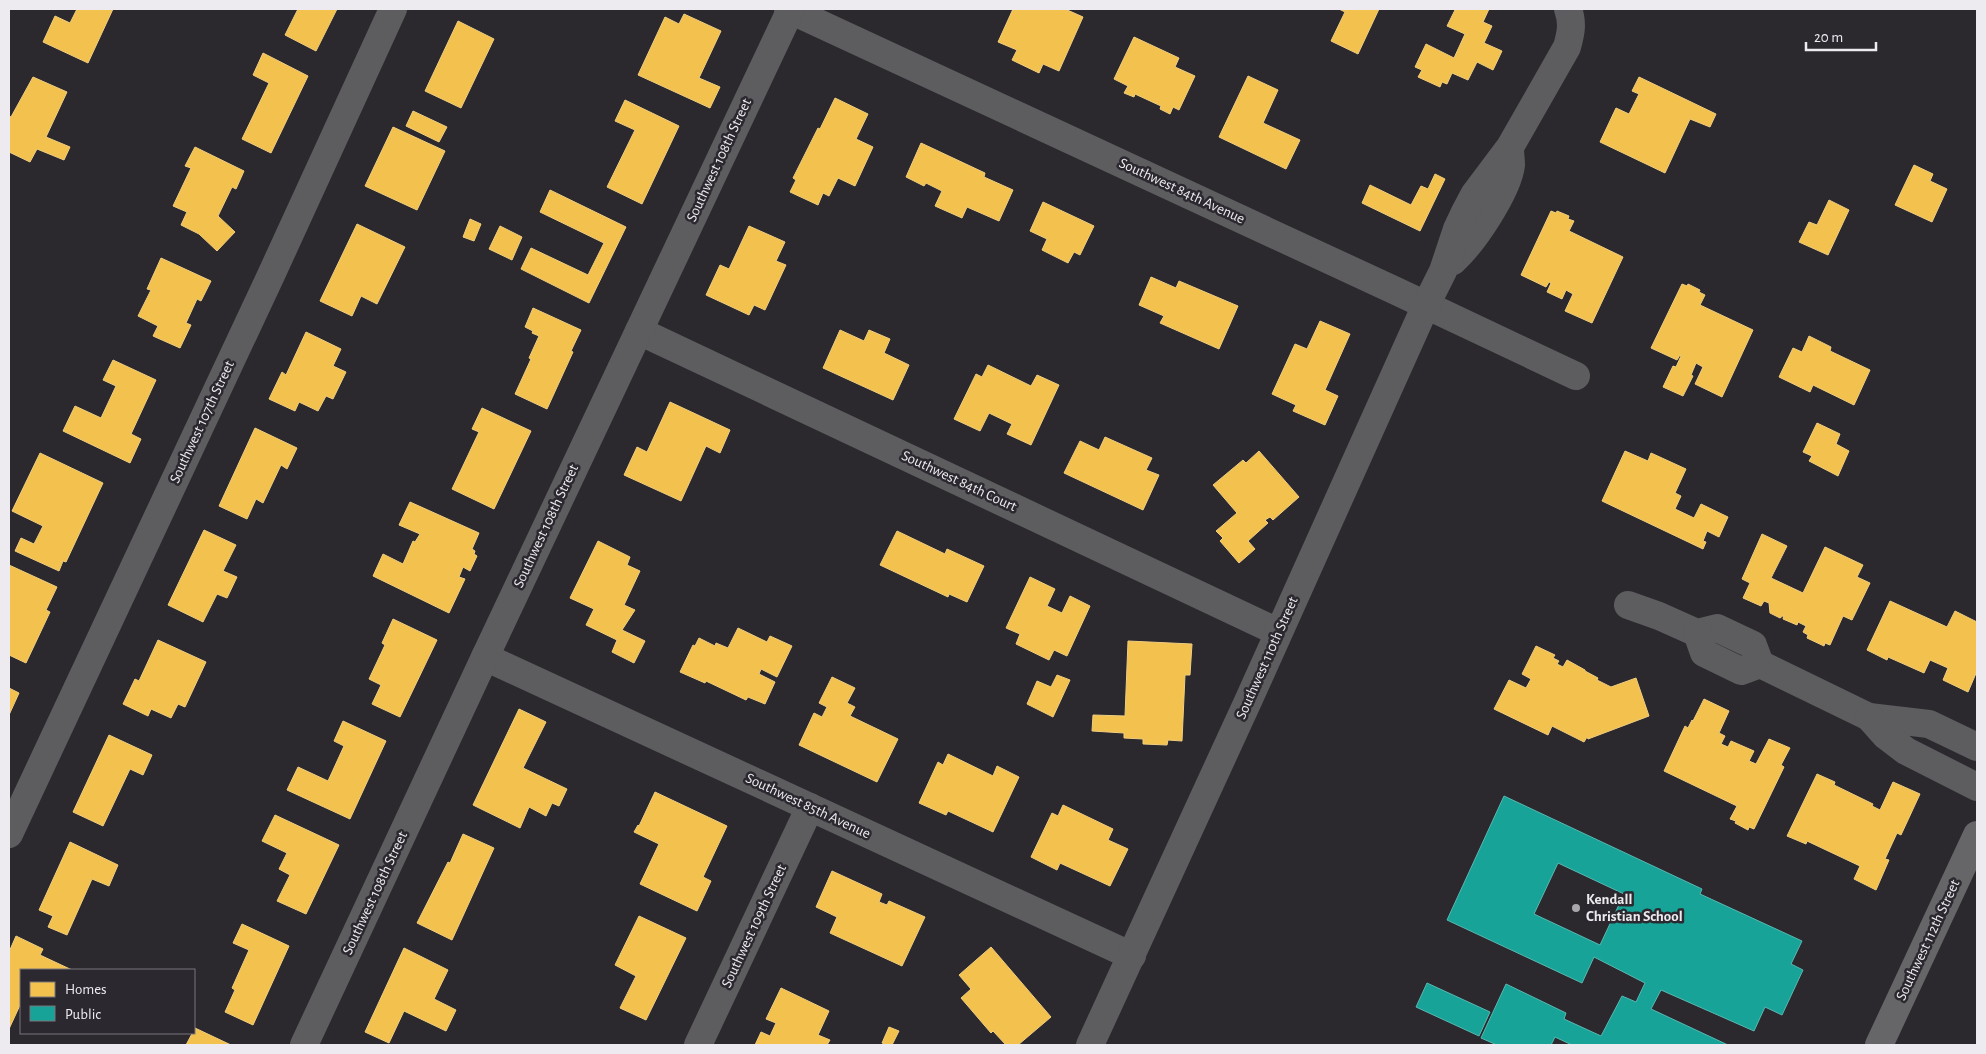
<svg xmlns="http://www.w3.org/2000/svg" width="1986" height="1054" font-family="'Alegreya Sans',sans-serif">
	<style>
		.homes { fill: #f2c14e; stroke: #f1ce7f }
		.public { fill: #17a398; stroke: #58b9b2; fill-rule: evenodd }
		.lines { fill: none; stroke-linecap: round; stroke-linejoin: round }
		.minor { stroke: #5d5c5e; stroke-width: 28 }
		.major { stroke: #666567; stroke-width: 28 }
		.poi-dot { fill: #aaa7ac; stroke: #2b282f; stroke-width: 2 }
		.labels { text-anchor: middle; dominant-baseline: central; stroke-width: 5; stroke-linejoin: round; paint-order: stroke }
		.street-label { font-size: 15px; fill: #eeebf0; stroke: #2b282f }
		.poi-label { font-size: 15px; font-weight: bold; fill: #eeebf0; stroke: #2b282f; text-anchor: start }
	</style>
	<rect width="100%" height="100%" fill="#2b292e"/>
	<!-- homes -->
	<g class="homes">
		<polygon points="77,9 113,9 88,63 43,42 55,16 70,23"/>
		<polygon points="298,9 337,9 316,51 285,35"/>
		<polygon points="1013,9 1065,9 1083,17 1059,71 1043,64 1039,73 1012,60 1017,50 998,42"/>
		<polygon points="1339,9 1379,9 1358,54 1331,41 1345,12"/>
		<polygon points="1453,9 1489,9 1483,22 1492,26 1484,43 1502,51 1493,70 1477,62 1468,80 1452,73 1447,84 1442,82 1440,87 1418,77 1422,70 1415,67 1426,44 1454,58 1465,34 1447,26 1455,10"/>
		<polygon points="684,14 721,31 699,78 720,87 710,108 638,75 665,17 679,24"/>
		<polygon points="458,21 494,39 461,108 425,91"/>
		<polygon points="1134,37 1179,58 1175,67 1195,76 1179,110 1173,107 1170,114 1160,109 1161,106 1135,94 1134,97 1124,93 1128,86 1114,79"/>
		<polygon points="263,53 308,76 271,153 242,139 269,83 253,75"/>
		<polygon points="1248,76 1278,90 1263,123 1300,140 1286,169 1219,137"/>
		<polygon points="33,77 67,92 46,137 70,147 64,160 37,149 30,162 9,152 9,116 11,117"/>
		<polygon points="1639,77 1716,114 1710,127 1690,119 1665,173 1600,142 1616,108 1629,114 1639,94 1632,91"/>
		<polygon points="835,98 868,114 856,139 873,147 855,186 838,178 829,196 823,193 818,205 790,192 796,180 793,178 818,128 820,129"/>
		<polygon points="625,100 679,126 642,204 607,187 635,130 615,121"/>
		<polygon points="413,111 447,127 439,142 406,126"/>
		<polygon points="393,127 445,151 417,210 365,186"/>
		<polygon points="921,143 985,173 984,177 1013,190 999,221 967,207 962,218 935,206 942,191 926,183 924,186 906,177"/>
		<polygon points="195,147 244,171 236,189 232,187 218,216 235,232 217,251 199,234 181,225 187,212 173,206 191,168 185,166"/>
		<polygon points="1914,165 1933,174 1930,181 1947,189 1932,222 1895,205"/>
		<polygon points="1435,174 1445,179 1420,231 1362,203 1370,185 1411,205 1421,186 1428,189"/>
		<polygon points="550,190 626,227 589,303 521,269 531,248 588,275 604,243 540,212"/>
		<polygon points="1829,200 1849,210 1828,255 1799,242 1809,222 1817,225"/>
		<polygon points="1043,202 1094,226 1080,255 1074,252 1068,263 1042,250 1047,239 1030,231"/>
		<polygon points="1551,211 1556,213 1557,211 1569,216 1568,219 1574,221 1569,231 1623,257 1592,323 1565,311 1573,294 1566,290 1562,299 1547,292 1551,283 1549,282 1546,287 1521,275"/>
		<polygon points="470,219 481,224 474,241 463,237"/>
		<polygon points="357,224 405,247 377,304 361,296 352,316 320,301"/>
		<polygon points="500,226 522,237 512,260 489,249"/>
		<polygon points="749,226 785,242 776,261 786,265 765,310 754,305 749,315 706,295 720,265 729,269"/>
		<polygon points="161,258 211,281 201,301 197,299 186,323 191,325 180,348 153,336 158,326 138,316 151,290 147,289"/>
		<polygon points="1151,277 1176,288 1179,281 1238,306 1219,349 1160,323 1164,316 1139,305"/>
		<polygon points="1682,284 1687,286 1688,284 1700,290 1699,292 1705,295 1700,305 1753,330 1722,397 1695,384 1703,367 1696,363 1691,375 1693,376 1683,396 1663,387 1673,366 1676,367 1681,356 1680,355 1677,360 1651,348"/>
		<polygon points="533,308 581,330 571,351 573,352 547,409 515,394 531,359 529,358 539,336 532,333 533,331 525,327"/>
		<polygon points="1320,321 1350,334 1325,390 1338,396 1325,425 1293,411 1296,405 1272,394 1295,344 1307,349"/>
		<polygon points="840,330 864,341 869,330 890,339 884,353 909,365 893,400 823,368"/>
		<polygon points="306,332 341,349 333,366 346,372 333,399 326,396 318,411 299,402 295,411 269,399 282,372 286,375"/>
		<polygon points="1809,336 1831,347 1830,351 1870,370 1854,405 1813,385 1810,392 1779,377 1793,348 1802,352"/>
		<polygon points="113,360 156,380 131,434 141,439 130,463 63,431 75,406 101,418 116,386 103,380"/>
		<polygon points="988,365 1031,386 1037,375 1059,385 1031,445 1007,434 1012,424 989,413 980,431 954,419 976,374 982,377"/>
		<polygon points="670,402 730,430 720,453 706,446 681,501 624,475 637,447 647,452"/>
		<polygon points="482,408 531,431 494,509 452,489 479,432 472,429"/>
		<polygon points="1817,423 1840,434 1836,444 1849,451 1838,476 1809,461 1812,456 1803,452"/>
		<polygon points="255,428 297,448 287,469 281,465 263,503 256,499 247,519 219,506"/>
		<polygon points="1105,437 1152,458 1146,470 1159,475 1143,510 1064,473 1080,441 1099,450"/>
		<polygon points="1259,451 1299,497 1273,520 1270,517 1265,520 1268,523 1248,541 1255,549 1239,563 1220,541 1223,538 1216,531 1237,513 1213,485 1243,460 1246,463"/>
		<polygon points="1625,451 1648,461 1651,453 1686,469 1675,493 1681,496 1675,509 1694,518 1701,504 1728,517 1719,537 1707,531 1703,541 1706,542 1703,549 1602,501"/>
		<polygon points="40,453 103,483 66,562 63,561 59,571 15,551 21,538 34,544 43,526 12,511"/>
		<polygon points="410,502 479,533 472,549 475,551 474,554 477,556 470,571 463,567 459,577 465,579 449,613 373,576 383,554 403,564 413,541 415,542 420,534 399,525"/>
		<polygon points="204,530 236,545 223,571 237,577 227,598 217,594 203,622 168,605"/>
		<polygon points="897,531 945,554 947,549 984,566 967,602 949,594 948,597 880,565"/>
		<polygon points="1762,534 1787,546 1771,578 1803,593 1825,547 1863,565 1857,577 1870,583 1852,620 1843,616 1830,645 1825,643 1824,646 1807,638 1808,635 1803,632 1806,626 1798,622 1797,625 1783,619 1784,615 1780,618 1770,613 1769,603 1764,601 1761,606 1743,598 1750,583 1742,579"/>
		<polygon points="598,541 630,557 627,565 640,571 624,605 635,610 622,630 645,641 634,663 612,652 617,640 586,625 594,609 570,598"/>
		<polygon points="9,565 57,587 46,610 50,612 26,663 9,655"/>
		<polygon points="1030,577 1055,589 1047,606 1062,613 1070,596 1090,606 1067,656 1054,650 1049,660 1016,644 1020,634 1006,628"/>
		<polygon points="1890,601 1947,627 1955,611 1977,622 1977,671 1968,692 1943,680 1948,668 1930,660 1924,673 1888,657 1887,660 1867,650"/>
		<polygon points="393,619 437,640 400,717 372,704 381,685 369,679 385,645 382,643"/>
		<polygon points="738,628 767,642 770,636 792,646 777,677 761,669 759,674 775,682 765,704 748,697 746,700 706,681 705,683 680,672 693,645 695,646 699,638 715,646 716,643 728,648"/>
		<polygon points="158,640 206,662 185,707 178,704 171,718 151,709 148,716 123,704 135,679 139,681"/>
		<polygon points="1128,641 1192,644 1190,675 1185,675 1182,741 1168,740 1167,745 1143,744 1143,739 1124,738 1124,733 1092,731 1093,715 1125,716"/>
		<polygon points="1536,646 1555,655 1553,658 1559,661 1557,664 1563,667 1567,660 1585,670 1585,671 1598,678 1597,680 1611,687 1636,678 1649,716 1588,739 1587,737 1584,742 1552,726 1548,735 1494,709 1509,680 1526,688 1531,679 1522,674"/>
		<polygon points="1057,675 1070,680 1053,717 1027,704 1037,681 1051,687"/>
		<polygon points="832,677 855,688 847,703 855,707 850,716 898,739 877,782 799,745 814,713 822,717 827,707 819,703"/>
		<polygon points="9,688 19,693 9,715"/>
		<polygon points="1704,699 1729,711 1719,733 1725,736 1721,744 1728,747 1731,741 1754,751 1749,761 1756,764 1769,739 1790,748 1781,765 1784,767 1754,829 1749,827 1748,830 1735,823 1736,821 1730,819 1737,806 1664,771 1685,726 1688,728 1692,720 1693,721"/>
		<polygon points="519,709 546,722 523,768 567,789 559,806 552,803 546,816 529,807 520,828 473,805"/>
		<polygon points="343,721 386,741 350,819 287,790 298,767 328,781 344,746 334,741"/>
		<polygon points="109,735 152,755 143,775 130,769 103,826 73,812"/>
		<polygon points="948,754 993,776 997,766 1019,777 993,832 948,811 946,815 919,803 938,762 943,765"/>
		<polygon points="1817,774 1835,782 1834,785 1873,804 1872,806 1880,810 1893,782 1920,794 1901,835 1897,833 1885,859 1889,860 1876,890 1854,879 1860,866 1807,841 1806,844 1787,836"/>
		<polygon points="655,792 727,826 703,877 711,881 697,911 640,884 659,844 634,832 638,825 639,826"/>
		<polygon points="1063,805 1113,829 1108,840 1128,849 1110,886 1060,863 1057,870 1031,857 1052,813 1058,816"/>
		<polygon points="275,815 339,845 306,914 277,901 290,875 279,869 287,853 262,841"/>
		<polygon points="463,834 494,848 452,940 417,923 448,862 450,863"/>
		<polygon points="70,842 118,865 109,886 92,879 67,935 48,927 53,916 39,910"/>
		<polygon points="832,871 882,894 879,902 887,905 889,901 925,917 902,966 830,933 837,917 816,907"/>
		<polygon points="639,916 686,938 646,1020 620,1008 636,976 615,965"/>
		<polygon points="242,924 289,946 253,1025 225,1012 235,990 232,988 249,950 233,943"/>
		<polygon points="16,936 43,949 40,955 72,970 21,970 21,1003 9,1029 9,952"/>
		<polygon points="991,947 1051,1017 1018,1045 1006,1045 993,1031 991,1033 961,998 971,989 959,975"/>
		<polygon points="404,948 448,970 434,999 456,1010 446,1031 404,1011 389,1043 365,1032"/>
		<polygon points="781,988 829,1011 818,1035 830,1040 827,1045 755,1045 761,1032 770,1036 776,1023 766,1019"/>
		<polygon points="889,1027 899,1031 892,1045 887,1045 882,1043"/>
		<polygon points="195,1028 231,1045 186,1045"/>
	</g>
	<!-- public -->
	<g class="public">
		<path d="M1504,796L1702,889L1700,894L1802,941L1791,964L1803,970L1782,1015L1765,1007L1754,1031L1661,990L1651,1009L1728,1045H1572L1555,1037L1551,1045H1497L1481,1038L1506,984L1566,1013L1564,1019L1601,1036L1622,996L1636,1002L1645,983L1594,957L1582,983L1447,920ZM1558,863L1624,894L1600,945L1534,914Z"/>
		<polygon points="1427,983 1490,1012 1479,1036 1416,1007"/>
	</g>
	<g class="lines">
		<!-- minor -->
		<g class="minor">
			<polyline points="788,9 1396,291 1576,376"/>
			<path d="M1453,261C1473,243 1508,191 1511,165C1511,160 1510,154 1510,149"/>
			<polyline points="639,331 1278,632"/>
			<polyline points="1628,605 1659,616 1697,633 1717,628 1753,645 1760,664"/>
			<polyline points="1697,633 1704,653 1741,671 1760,664 1869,717 1929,724 1977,747"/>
			<polyline points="485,657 1132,956"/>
			<polyline points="1869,717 1885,735 1906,751 1977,787"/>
			<polyline points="9,834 272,273 393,9"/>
			<polyline points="304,1045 485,657 791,9"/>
			<polyline points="698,1045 810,807"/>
			<path d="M1090,1045L1249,699L1426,305L1443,271L1457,229L1465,212L1474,195L1510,147L1567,47C1571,33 1573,23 1568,9"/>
		</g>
		<!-- major -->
		<polyline class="major" points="1879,1045 1977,835"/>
	</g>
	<!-- markers -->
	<circle class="poi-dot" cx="1576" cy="908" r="5"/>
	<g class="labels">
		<!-- street labels -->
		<g class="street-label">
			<text transform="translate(719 160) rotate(-65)">Southwest 108th Street</text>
			<text transform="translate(1182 191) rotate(25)">Southwest 84th Avenue</text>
			<text transform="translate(202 422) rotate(-65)">Southwest 107th Street</text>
			<text transform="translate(959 481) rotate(25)">Southwest 84th Court</text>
			<text transform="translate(546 526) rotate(-65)">Southwest 108th Street</text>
			<text transform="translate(1267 658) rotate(-66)">Southwest 110th Street</text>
			<text transform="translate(808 806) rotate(25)">Southwest 85th Avenue</text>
			<text transform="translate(375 893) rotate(-65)">Southwest 108th Street</text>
			<text transform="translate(754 926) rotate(-65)">Southwest 109th Street</text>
			<text transform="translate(1928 940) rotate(-65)">Southwest 112th Street</text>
		</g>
		<!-- poi labels -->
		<g class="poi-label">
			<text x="1586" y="899">Kendall<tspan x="1586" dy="17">Christian School</tspan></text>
		</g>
	</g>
	<!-- border -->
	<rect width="1986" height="1054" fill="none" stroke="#eeebf0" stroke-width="20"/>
	<!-- legend -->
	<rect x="20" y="969" width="175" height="65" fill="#2b282f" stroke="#79767c"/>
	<rect x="30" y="982" width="25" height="15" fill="#f2c14e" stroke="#79767c"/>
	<text x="65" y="994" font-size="15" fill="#eeebf0">Homes</text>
	<rect x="30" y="1006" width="25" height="15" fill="#17a398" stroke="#79767c"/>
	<text x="65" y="1019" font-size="15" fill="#eeebf0">Public</text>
	<!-- scale -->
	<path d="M1806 42v8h70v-8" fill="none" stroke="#eeebf0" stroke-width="2.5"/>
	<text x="1814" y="42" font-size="15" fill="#eeebf0" stroke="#2b282f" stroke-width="4" paint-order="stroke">20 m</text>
</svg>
